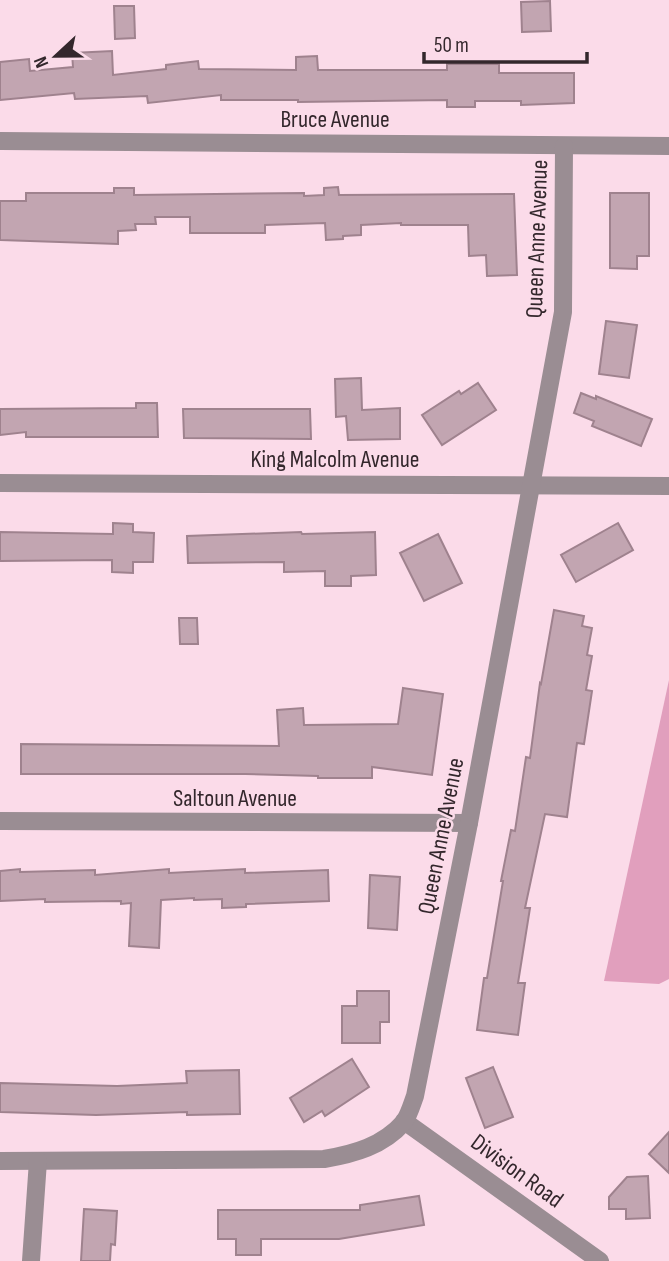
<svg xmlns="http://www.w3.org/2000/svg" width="669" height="1261" font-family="'Sofia Sans Condensed',sans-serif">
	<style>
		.green { fill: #e19fbd }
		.building { fill: #c2a5b1; stroke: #9f828e; stroke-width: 2 }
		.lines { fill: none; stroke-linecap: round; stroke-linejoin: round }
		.minor { stroke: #9a8d93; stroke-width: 18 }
		.labels { text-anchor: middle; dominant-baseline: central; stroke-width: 5; stroke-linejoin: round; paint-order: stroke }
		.street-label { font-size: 24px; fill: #33272c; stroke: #fbdbe9 }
	</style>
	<rect width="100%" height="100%" fill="#fbdbe9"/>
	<!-- green -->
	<polygon class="green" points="669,680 669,979 659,984 604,981"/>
	<!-- building -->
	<g class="building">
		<polygon points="550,1 551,31 522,32 521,2"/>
		<polygon points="114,6 134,6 135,38 115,39"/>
		<polygon points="112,51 113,75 166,69 166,65 198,61 199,69 296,70 296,57 317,56 318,70 447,70 447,64 499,64 499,73 574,73 574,103 521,105 521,101 475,101 475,107 447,107 447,100 298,102 298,100 221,100 221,95 148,103 147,96 75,99 74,93 0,100 0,62 29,59 30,71 73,67 72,53"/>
		<polygon points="338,187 339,195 514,194 517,275 487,276 486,255 469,256 468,225 401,225 401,223 361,225 361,235 343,236 343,239 326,240 325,223 265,225 265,233 190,233 190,217 155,217 156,224 135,224 136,230 118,231 118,244 0,240 0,201 26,201 26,193 114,193 114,188 134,188 134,195 304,193 304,196 324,195 324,188"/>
		<polygon points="610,193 649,193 649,256 637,256 637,269 610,268"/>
		<polygon points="606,321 637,325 629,378 599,374"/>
		<polygon points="361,378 362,410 400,408 400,439 348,440 346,416 336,417 335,379"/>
		<polygon points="478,383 496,410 442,445 422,415 459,391 461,394"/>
		<polygon points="581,393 596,399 596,396 652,419 641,446 592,426 594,421 574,413"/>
		<polygon points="136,403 157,403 158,437 26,437 26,432 0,435 0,409 136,408"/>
		<polygon points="183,409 310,409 311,439 184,438"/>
		<polygon points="113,523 133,524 133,532 154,533 153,562 133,562 133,573 112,572 112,560 0,561 0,532 113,534"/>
		<polygon points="618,523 633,550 576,582 561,555"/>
		<polygon points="301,532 302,534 375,532 376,575 351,576 351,586 325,586 325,571 284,572 284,562 188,563 187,536"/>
		<polygon points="438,534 462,583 424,601 400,553"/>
		<polygon points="554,610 584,616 582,626 592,628 587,655 592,656 586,690 592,691 584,744 577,743 567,817 545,814 525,908 530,908 518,983 525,983 518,1035 477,1030 484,978 487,978 503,881 501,881 511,830 515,831 526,757 530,758 540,683 541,684"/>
		<polygon points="179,618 197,618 198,644 180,644"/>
		<polygon points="403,688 443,694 432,775 372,767 372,778 318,778 318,776 245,774 21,774 21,744 279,746 277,710 303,708 304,725 398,724"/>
		<polygon points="20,869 20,872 95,870 95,875 169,869 169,873 245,869 245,873 328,870 329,901 246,904 246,907 222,908 222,899 194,900 194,898 161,900 159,948 129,946 131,903 121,904 121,901 45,902 45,899 0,901 0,871"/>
		<polygon points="370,875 400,877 397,930 368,928"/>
		<polygon points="357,991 389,991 389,1022 380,1022 380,1043 342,1043 342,1006 357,1006"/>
		<polygon points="352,1059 369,1087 325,1116 322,1111 304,1122 290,1098"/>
		<polygon points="493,1067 513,1117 485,1128 466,1078"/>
		<polygon points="239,1070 240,1114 187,1115 187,1112 96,1115 0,1112 0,1083 117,1086 187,1083 186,1071"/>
		<polygon points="669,1132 669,1173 649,1154"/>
		<polygon points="648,1176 650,1218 626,1219 626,1209 609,1209 609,1197 627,1177"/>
		<polygon points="419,1196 424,1225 339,1239 261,1239 261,1255 236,1255 236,1239 218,1239 218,1210 360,1210 360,1205"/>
		<polygon points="84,1209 117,1211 115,1245 111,1244 110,1261 81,1261"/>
	</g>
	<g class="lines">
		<!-- minor -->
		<g class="minor">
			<polyline points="0,141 669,146"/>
			<polyline points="0,483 669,486"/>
			<polyline points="0,821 469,823"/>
			<polyline points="404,1121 600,1261"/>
			<path d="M0,1161L324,1159C354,1154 383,1146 404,1122C409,1115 412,1104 415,1096L469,823L563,312L564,146"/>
			<polyline points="31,1261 38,1161"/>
		</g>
	</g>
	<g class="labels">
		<!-- street labels -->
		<g class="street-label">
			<text x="335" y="119">Bruce Avenue</text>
			<text transform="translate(537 239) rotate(-88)">Queen Anne Avenue</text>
			<text x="335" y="459">King Malcolm Avenue</text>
			<text x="235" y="798">Saltoun Avenue</text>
			<text transform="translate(441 836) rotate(-79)">Queen Anne Avenue</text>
			<text transform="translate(517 1171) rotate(36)">Division Road</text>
		</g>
	</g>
	<!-- north arrow -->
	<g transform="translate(56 56) rotate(248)" stroke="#fbdbe9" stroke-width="5" paint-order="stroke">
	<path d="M0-5L12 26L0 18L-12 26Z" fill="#33272c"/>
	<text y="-10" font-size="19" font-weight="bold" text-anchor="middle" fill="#33272c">N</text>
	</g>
	<!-- scale -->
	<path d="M424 52v10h163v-10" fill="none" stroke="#33272c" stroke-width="3.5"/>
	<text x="434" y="52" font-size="21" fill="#33272c" stroke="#fbdbe9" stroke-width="5" paint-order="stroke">50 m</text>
</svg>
